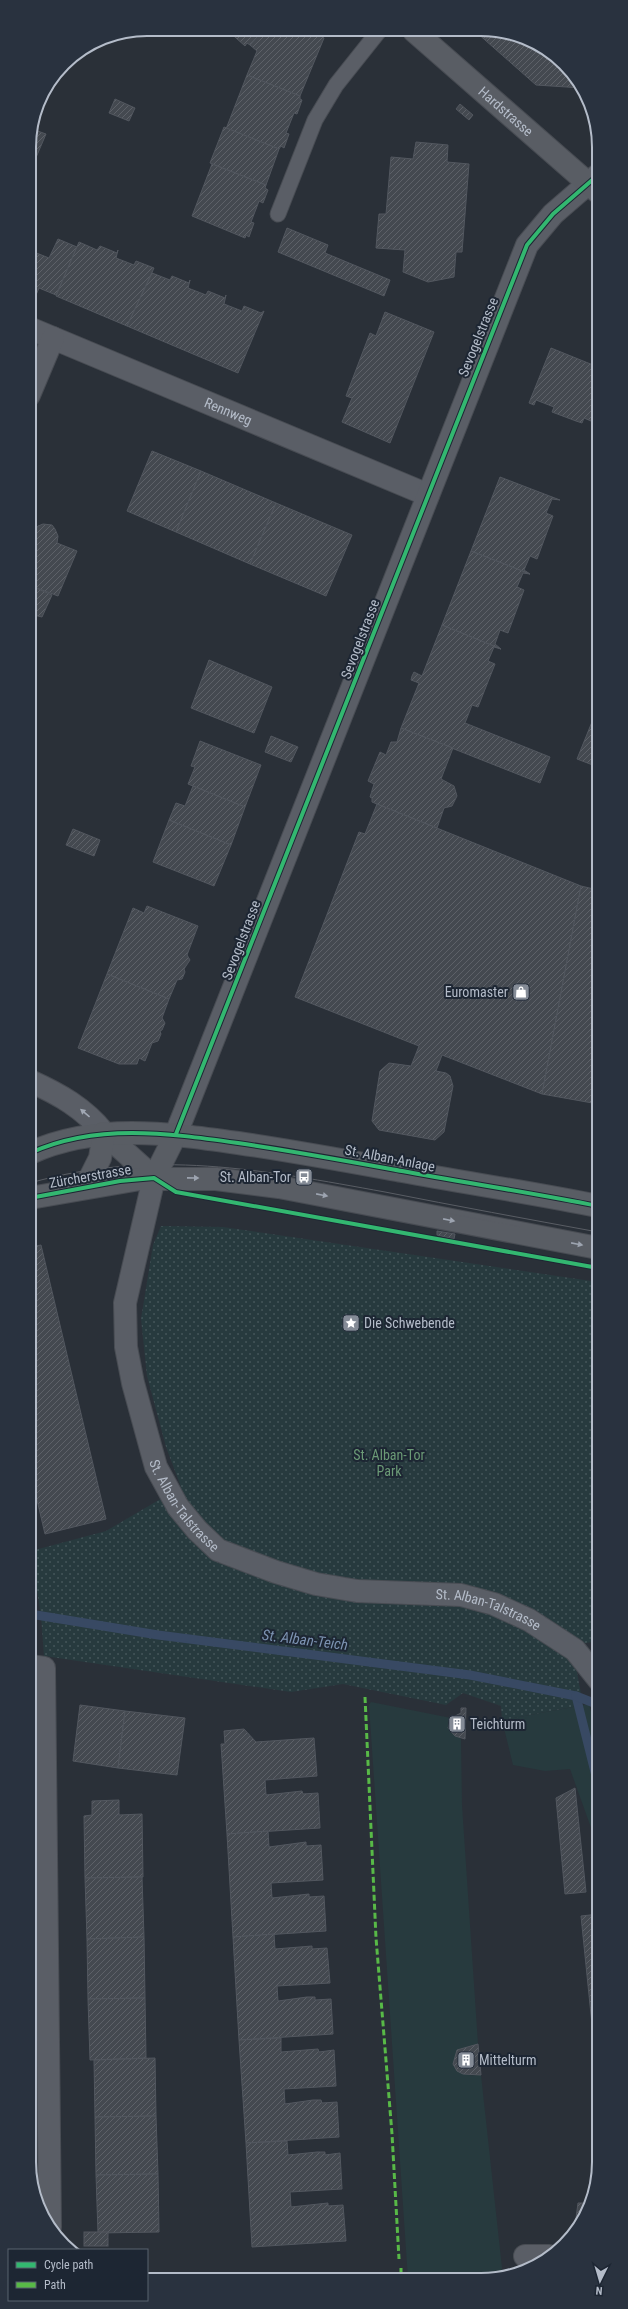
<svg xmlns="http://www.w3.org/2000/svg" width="628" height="2309" font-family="'Roboto Condensed',sans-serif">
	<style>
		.grass { fill: #273a3e }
		.park { fill: url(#park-dots) }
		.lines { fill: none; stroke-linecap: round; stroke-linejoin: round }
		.stream { stroke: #384963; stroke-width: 9 }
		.building { fill: url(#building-hatch); stroke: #52575f }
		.lane-casing { stroke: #484c53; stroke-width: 17 }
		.street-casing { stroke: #484c53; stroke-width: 24 }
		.secondary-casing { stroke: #484c53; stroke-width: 24 }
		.lane { stroke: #5a5e66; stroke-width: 15 }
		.street { stroke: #5a5e66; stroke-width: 22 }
		.secondary { stroke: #595d64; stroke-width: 22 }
		.tram { stroke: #595d64; stroke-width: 1 }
		.quiet { stroke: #58b947; stroke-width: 3; stroke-dasharray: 6 3; stroke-linecap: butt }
		.cycleway-casing { stroke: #1d2633; stroke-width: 6 }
		.cycleway { stroke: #33b770; stroke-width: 4 }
		.oneway { fill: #a2a9b5 }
		.oneway2 { fill: #9da4b0 }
		.labels { text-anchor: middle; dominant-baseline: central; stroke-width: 4; stroke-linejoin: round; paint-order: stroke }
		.street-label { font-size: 14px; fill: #b4bcc9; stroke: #1d2633 }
		.poi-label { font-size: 14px; fill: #b4bcc9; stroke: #1d2633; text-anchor: start }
		.park-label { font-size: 14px; fill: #6b9a76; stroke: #1d2633 }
		.water-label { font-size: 15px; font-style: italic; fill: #7c92b1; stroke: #1d2633 }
		.rim { fill: none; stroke: #b4bcc9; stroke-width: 2 }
	</style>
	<defs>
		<pattern id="park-dots" width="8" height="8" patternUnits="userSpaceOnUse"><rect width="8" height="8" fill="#273a3e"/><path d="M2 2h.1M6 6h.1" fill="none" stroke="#445559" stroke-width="1.8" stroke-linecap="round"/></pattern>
		<pattern id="building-hatch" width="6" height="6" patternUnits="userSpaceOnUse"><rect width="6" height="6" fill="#444950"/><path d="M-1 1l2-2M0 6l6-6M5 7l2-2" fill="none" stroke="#5d6168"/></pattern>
	</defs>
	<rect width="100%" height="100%" fill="#2a3038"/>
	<!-- grass -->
	<g class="grass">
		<path d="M371,1702L451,1718L448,1723L450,1732L461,1739L462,1805L478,2044L457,2050L453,2064C459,2075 468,2076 481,2075L503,2277L496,2279H408L369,1705Z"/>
		<polygon points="589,1704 599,1741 599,1850 570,1769 545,1771 513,1765 502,1720"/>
	</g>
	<!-- park -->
	<polygon class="park" points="161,1226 223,1227 598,1282 599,1641 572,1645 583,1705 502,1720 501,1706 463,1693 446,1705 343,1684 291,1692 44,1656 41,1616 31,1551 106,1531 181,1487 166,1447 147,1376 141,1319 153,1245"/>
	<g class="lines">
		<!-- stream -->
		<g class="stream">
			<polyline points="30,1614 158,1635 470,1675 576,1696 599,1788"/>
			<polyline points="576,1696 599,1705"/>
		</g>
	</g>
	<!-- building -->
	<g class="building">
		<polygon points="227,30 263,30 250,45 247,43 245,46"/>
		<polygon points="263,30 315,30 324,38 300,96 247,75 257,51 250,45"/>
		<polygon points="475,31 493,31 485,40"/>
		<polygon points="493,31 504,31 540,45 570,69 582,88 536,85 485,40"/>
		<polygon points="247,75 300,96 300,99 302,100 297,114 294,113 286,133 289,134 284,148 281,146 279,149 226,129"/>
		<polygon points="115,99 135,108 129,121 109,113"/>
		<polygon points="460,104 473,115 469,120 456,109"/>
		<polygon points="224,127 279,149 266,185 210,163"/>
		<polygon points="32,129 46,134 29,174 29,140"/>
		<polygon points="416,142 448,145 447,162 469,164 462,252 456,252 454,277 428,282 403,272 405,250 376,248 379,214 386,214 391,157 413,159"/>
		<polygon points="212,164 266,185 265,188 268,190 263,203 259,201 256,209 251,222 254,223 249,237 246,235 245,238 192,216"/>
		<polygon points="287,228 328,245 325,253 390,280 384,296 278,252"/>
		<polygon points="58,239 77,247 56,295 39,288 36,295 29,291 29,250 49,258"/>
		<polygon points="79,242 97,250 100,246 117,253 118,250 116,258 134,265 136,261 154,268 127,326 56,296"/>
		<polygon points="152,273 170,280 172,276 189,283 190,280 188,288 206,295 208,291 225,298 226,295 224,304 242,311 244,306 261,313 264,311 238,373 127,326"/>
		<polygon points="385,312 434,332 390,443 342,422 352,398 346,396 370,333 376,336"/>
		<polygon points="551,348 598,367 598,424 584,418 582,423 576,421 552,412 554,407 536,400 534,405 529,403"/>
		<polygon points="152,451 201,471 176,532 127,511"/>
		<polygon points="201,471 276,503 250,564 176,532"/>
		<polygon points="500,477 560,500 552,499 546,513 553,516 537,559 530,556 524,570 530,574 471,551"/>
		<polygon points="276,503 352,535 326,596 250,564"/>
		<polygon points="43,524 52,525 55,529 58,536 57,543 77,551 58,596 29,585 29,531 33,533 38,526"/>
		<polygon points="471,551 530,574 523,573 517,587 524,590 508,633 500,630 495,644 501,649 442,625"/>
		<polygon points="29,585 52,595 42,617 29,614"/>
		<polygon points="442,625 501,649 494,647 488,661 495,664 478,707 472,705 465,723 550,757 540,783 401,728 419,683 411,680 412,676 414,672 422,676"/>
		<polygon points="209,660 272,687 254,733 191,708"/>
		<polygon points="598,707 598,767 577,759"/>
		<polygon points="401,728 453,748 441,779 454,786 457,796 452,806 444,808 437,828 372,802 372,798 370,797 374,784 368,781 380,752 386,755 391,742 397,742"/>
		<polygon points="271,736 298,747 291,762 265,752"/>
		<polygon points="200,741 261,765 245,807 188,784 195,767 191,766"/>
		<polygon points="193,786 245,807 231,845 169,820 176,803 185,806"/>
		<polygon points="377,804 581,886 542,1094 442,1055 436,1071 446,1073 450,1076 453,1086 444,1132 435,1140 379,1130 372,1121 380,1071 389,1063 411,1066 419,1046 295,997 359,832 365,834"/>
		<polygon points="169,820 231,845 214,886 153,862"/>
		<polygon points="73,829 100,840 94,856 66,845"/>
		<polygon points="581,886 598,890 598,1104 542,1094"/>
		<polygon points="147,906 198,926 187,955 190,960 184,969 185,972 182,979 177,980 169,999 107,974 133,908 144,913"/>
		<polygon points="107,974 169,999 162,1018 165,1023 162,1030 160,1031 161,1034 158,1041 152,1043 145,1061 139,1058 137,1064 119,1064 78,1048"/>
		<polygon points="437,1231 455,1234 454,1239 437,1235"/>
		<polygon points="41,1245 106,1519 45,1534 30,1470 30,1247"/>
		<polygon points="30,1470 35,1493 30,1494"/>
		<polygon points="80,1705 125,1711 118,1768 73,1761"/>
		<polygon points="461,1708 466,1708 465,1739 455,1736 448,1728 451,1718 461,1713"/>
		<polygon points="125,1711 185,1718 177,1775 118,1768"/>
		<polygon points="244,1729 256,1742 314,1738 317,1776 265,1780 266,1795 302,1791 303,1794 318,1793 320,1828 227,1834 221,1744 225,1744 224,1731"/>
		<polygon points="575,1788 586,1892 565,1894 556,1798"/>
		<polygon points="119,1800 119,1815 142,1814 143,1877 85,1878 84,1816 92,1815 92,1801"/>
		<polygon points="268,1831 269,1847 306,1842 306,1846 321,1845 323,1880 271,1883 272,1898 309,1894 309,1897 324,1896 326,1931 233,1937 227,1834"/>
		<polygon points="142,1877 144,1937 87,1939 85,1878"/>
		<polygon points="599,1914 599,2074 597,2074 581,1916"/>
		<polygon points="274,1934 275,1949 312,1946 312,1949 327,1948 330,1983 277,1986 278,2001 307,1997 315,1997 315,2000 331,1999 333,2034 239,2040 233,1937"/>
		<polygon points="144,1937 145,1998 88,1999 87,1939"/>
		<polygon points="145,1998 146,2058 90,2060 88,1999"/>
		<polygon points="281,2038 281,2052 318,2049 319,2052 334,2050 336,2086 284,2089 285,2104 313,2100 321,2100 322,2103 337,2102 339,2137 246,2143 239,2040"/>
		<polygon points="478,2044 481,2075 463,2074 457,2071 453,2064 457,2050"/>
		<polygon points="155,2058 156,2116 95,2117 94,2060"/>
		<polygon points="597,2074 599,2135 596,2135"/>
		<polygon points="156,2116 158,2174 96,2175 95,2117"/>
		<polygon points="287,2141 288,2155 317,2152 325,2152 325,2155 340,2153 342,2189 290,2192 291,2207 328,2203 328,2206 343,2205 346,2241 252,2247 246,2143"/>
		<polygon points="158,2174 159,2232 98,2233 96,2175"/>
		<polygon points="592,2194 593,2194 590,2207 574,2233 578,2203 591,2203 589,2201"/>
		<rect x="84" y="2232" width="24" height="14"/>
	</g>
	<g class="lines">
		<defs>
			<polyline id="lane" points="278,214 315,120 336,85 379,31"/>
			<g id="street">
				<path id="s1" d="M29,328L428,495"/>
				<polyline points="29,395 53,338"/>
				<path d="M30,1081C59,1094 84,1108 104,1133"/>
				<polyline points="176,1134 527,245 553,214 598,175"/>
				<path id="s2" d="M154,1178L125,1303L126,1347L133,1383L156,1467L178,1507L197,1530L218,1550L276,1572L316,1584L357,1591L461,1595L494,1604L529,1620L575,1650L599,1680"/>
				<polyline points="30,1666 44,1668 50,2227"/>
				<polyline points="525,2256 549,2256"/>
			</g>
			<g id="secondary">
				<path id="s3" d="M414,31L598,192"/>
				<polyline points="104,1133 154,1178"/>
				<path d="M30,1153C96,1123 167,1133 238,1143C293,1151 347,1161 402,1171C467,1183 533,1193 598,1206"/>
				<polyline points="154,1178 176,1134"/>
				<polyline points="85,1188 100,1158 104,1133"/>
				<polyline points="30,1198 140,1179 216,1179 279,1187 598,1248"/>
			</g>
		</defs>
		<!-- lane casing -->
		<use href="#lane" class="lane-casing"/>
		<!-- street casing -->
		<use href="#street" class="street-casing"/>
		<!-- secondary casing -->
		<use href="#secondary" class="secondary-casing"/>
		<!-- lane -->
		<use href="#lane" class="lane"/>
		<!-- street -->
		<use href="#street" class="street"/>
		<!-- secondary -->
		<use href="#secondary" class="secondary"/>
		<!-- tram -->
		<g class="tram">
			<polyline points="405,31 598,199"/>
			<polyline points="423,31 598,183"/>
			<path d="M30,1183C152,1148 263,1170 385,1192C456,1206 527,1219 598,1232"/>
			<path d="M30,1196C164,1158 307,1187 440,1212C493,1222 546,1231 598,1241"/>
		</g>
		<!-- quiet -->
		<g class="quiet">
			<polyline points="365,1697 376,1938 392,2134 399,2259"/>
			<polyline points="401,2268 401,2279"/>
		</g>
		<defs>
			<g id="cycleway">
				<polyline points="176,1134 527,245 553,214 598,175"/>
				<path d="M30,1153C96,1123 167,1133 238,1143C293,1151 347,1161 402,1171C467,1183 533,1193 598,1206"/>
				<polyline points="30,1198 120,1181 154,1178 176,1192 598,1268"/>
			</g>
		</defs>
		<!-- cycleway casing -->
		<use href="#cycleway" class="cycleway-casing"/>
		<!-- cycleway -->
		<use href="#cycleway" class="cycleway"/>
	</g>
	<!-- one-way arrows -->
	<defs><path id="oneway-solid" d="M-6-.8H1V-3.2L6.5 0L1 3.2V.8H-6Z"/></defs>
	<use class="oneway" href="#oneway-solid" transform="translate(85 1113) rotate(-140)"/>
	<g class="oneway2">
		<use href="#oneway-solid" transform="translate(193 1178) rotate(1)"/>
		<use href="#oneway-solid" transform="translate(322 1195) rotate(11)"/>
		<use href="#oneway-solid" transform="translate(449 1220) rotate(11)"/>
		<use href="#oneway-solid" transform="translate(577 1244) rotate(11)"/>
	</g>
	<!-- icons -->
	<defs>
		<symbol id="shop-square" viewBox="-11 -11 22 22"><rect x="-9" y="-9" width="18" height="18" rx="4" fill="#848b96" stroke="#1d2633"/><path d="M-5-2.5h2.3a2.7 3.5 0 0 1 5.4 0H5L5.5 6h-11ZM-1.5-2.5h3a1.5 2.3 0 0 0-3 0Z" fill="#fff"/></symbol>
		<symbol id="bus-square" viewBox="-11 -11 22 22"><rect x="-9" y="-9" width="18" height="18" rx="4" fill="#848b96" stroke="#1d2633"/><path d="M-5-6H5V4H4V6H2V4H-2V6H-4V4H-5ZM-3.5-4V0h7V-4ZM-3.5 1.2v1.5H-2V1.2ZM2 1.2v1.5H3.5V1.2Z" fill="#fff"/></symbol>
		<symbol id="sight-square" viewBox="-11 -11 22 22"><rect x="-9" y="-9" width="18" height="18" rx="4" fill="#848b96" stroke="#1d2633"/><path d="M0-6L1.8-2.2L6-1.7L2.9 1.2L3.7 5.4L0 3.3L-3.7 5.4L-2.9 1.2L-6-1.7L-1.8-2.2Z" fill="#fff"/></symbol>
		<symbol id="building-square" viewBox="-11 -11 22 22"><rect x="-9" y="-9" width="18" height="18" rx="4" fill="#848b96" stroke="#1d2633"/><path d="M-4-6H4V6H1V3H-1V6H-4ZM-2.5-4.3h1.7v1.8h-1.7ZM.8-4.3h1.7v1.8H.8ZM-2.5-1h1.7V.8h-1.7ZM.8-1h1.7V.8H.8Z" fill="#fff"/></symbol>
	</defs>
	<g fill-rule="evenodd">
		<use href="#shop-square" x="511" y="982" width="20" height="20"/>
		<use href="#bus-square" x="294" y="1167" width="20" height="20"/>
		<use href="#sight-square" x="341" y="1313" width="20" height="20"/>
		<use href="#building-square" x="447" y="1714" width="20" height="20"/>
		<use href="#building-square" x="456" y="2050" width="20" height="20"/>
	</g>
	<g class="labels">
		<!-- street labels -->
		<g class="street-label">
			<text stroke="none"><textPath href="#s3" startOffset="122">Hardstrasse</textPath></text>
			<text transform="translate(478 337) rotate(-68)">Sevogelstrasse</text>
			<text stroke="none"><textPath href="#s1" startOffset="216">Rennweg</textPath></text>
			<text transform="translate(360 639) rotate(-69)">Sevogelstrasse</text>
			<text transform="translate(241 940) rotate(-69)">Sevogelstrasse</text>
			<text transform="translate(390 1158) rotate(11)">St. Alban-Anlage</text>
			<text transform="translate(90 1176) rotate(-10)">Zürcherstrasse</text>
			<text stroke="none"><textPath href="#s2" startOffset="344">St. Alban-Talstrasse</textPath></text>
			<text stroke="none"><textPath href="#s2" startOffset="680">St. Alban-Talstrasse</textPath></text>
		</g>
		<!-- poi labels -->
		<g class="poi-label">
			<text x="508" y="992" text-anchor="end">Euromaster</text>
			<text x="291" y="1177" text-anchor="end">St. Alban-Tor</text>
			<text x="364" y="1323">Die Schwebende</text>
			<text x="470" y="1724">Teichturm</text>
			<text x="479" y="2060">Mittelturm</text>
		</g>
		<!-- park labels -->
		<g class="park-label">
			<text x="389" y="1455">St. Alban-Tor<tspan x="389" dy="16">Park</tspan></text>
		</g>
		<!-- water labels -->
		<g class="water-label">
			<text transform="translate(305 1640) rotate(7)">St. Alban-Teich</text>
		</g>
	</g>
	<!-- crop -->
	<path d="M0 0H628V2309H0ZM147 36H481A111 111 0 0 1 592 147V2162A111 111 0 0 1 481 2273H147A111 111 0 0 1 36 2162V147A111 111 0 0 1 147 36Z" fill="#29323f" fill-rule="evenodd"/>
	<path class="rim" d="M147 36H481A111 111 0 0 1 592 147V2162A111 111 0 0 1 481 2273H147A111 111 0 0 1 36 2162V147A111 111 0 0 1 147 36Z"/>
	<!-- legend -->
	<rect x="8" y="2249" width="140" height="52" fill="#1d2633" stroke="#59626f"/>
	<rect x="16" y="2262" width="20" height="6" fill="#33b770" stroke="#59626f"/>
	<text x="44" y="2269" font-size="12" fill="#b4bcc9">Cycle path</text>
	<rect x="16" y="2282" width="20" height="6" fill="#58b947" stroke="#59626f"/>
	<text x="44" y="2289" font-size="12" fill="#b4bcc9">Path</text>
	<!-- north arrow -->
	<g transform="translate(600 2281) rotate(185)" stroke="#1d2633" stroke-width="3" paint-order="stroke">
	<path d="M0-3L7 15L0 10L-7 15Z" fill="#b4bcc9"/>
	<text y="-6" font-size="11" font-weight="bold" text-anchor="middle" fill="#b4bcc9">N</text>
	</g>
</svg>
